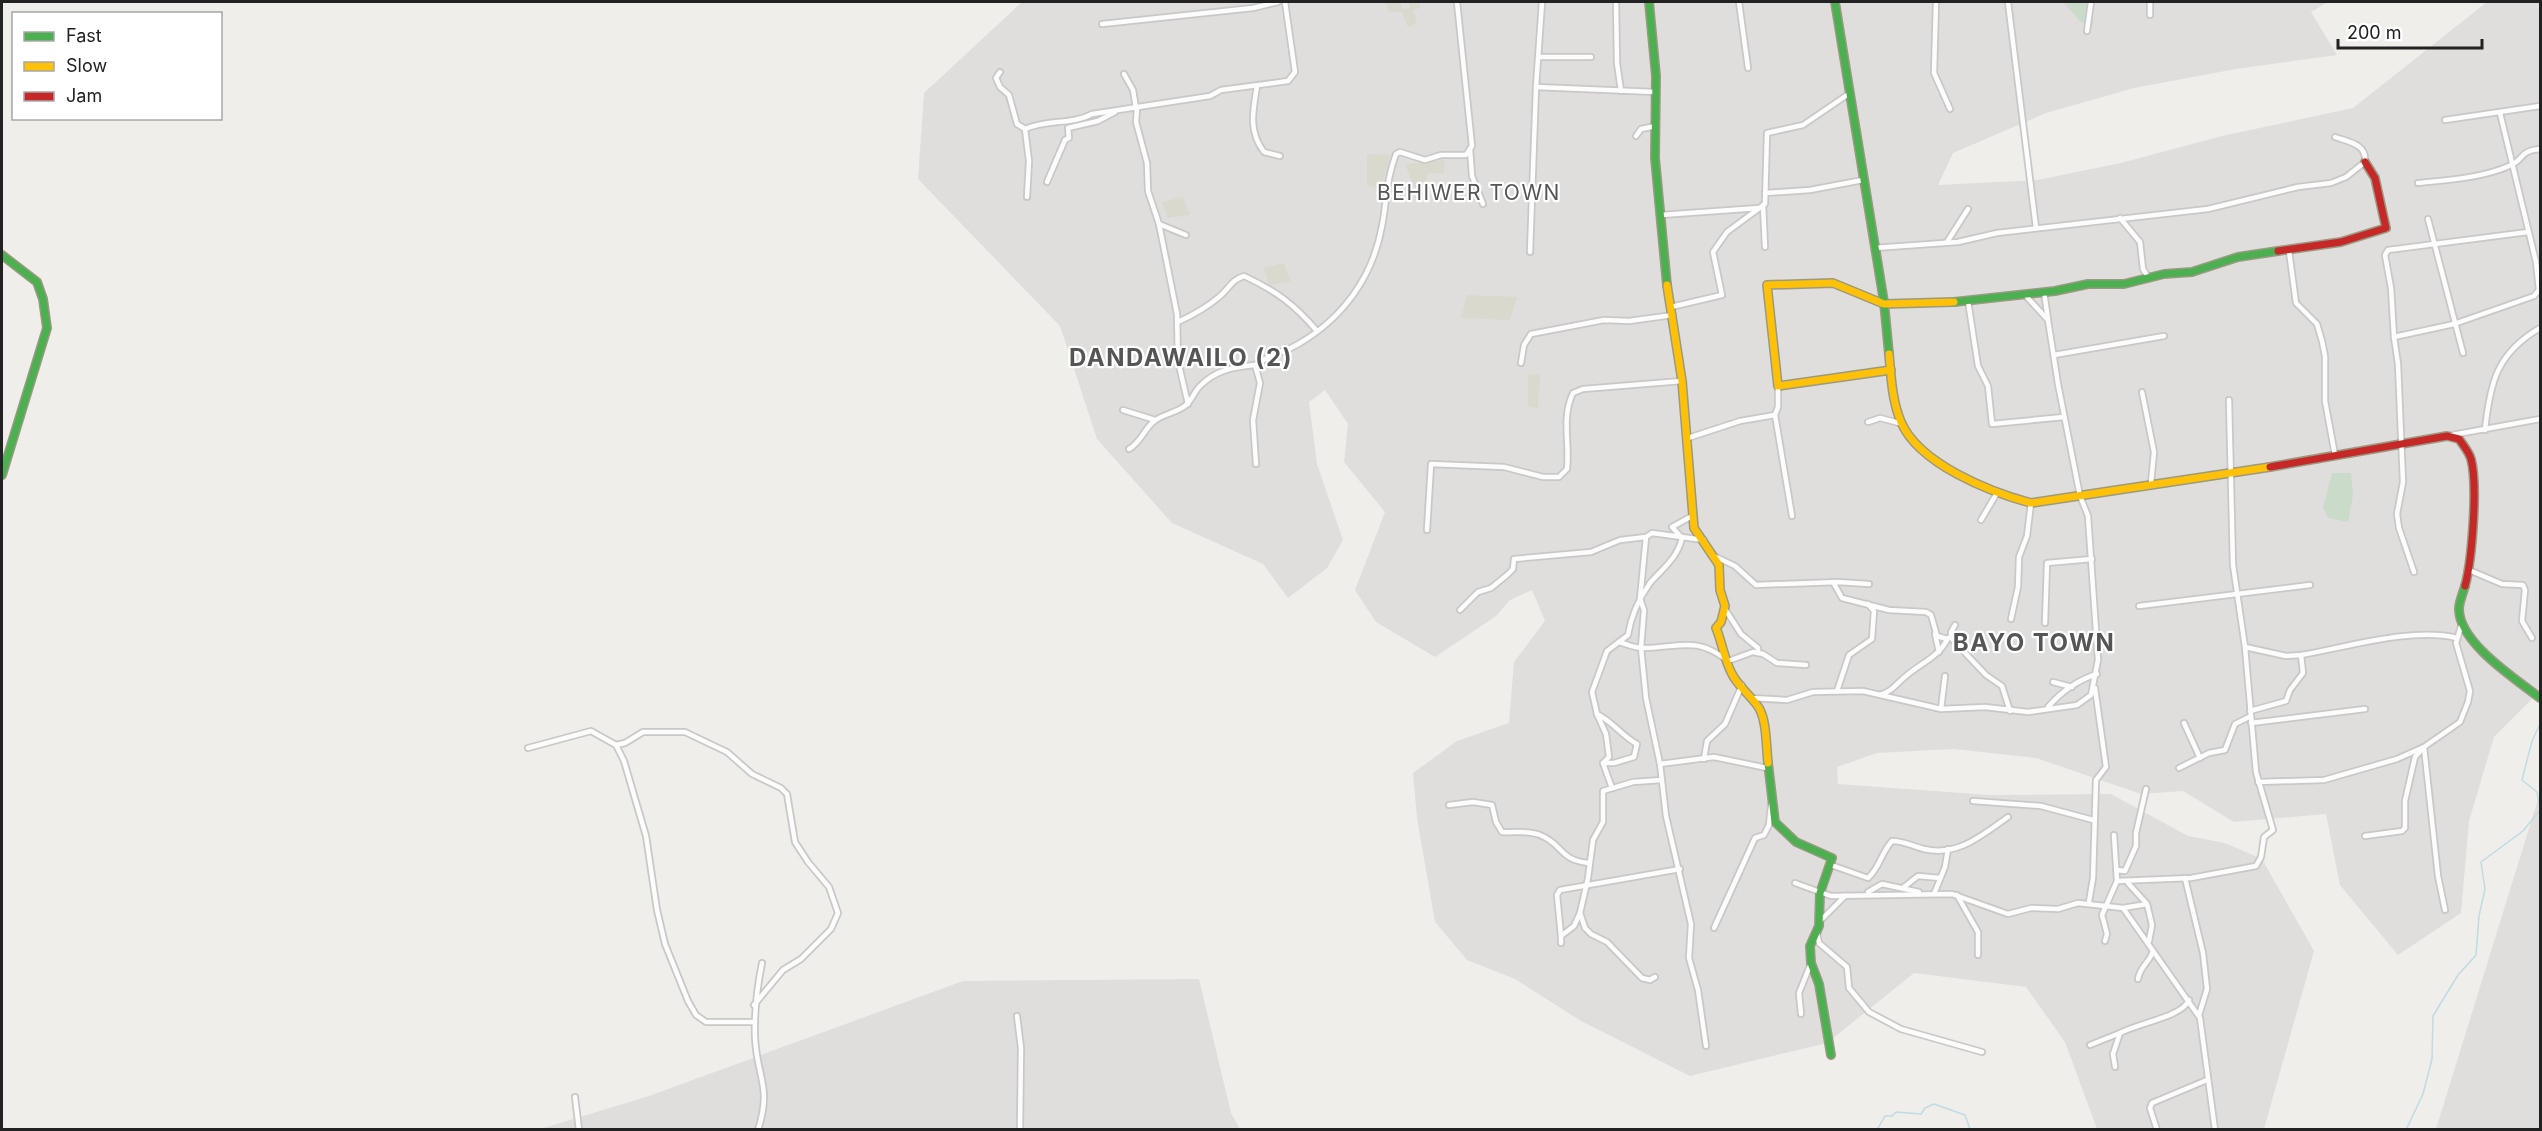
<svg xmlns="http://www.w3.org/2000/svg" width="2542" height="1131" font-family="Inter,sans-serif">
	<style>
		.residential { fill: #dfdedc }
		.construction { fill: #d9d9cd }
		.cemetery { fill: #cadbca }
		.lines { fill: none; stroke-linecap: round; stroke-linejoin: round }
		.stream { stroke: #bfdbe3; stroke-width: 1.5 }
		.street-casing { stroke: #c9c8c7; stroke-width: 8 }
		.fast-casing { stroke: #999a82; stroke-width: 10 }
		.slow-casing { stroke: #999a82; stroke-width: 10 }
		.jam-casing { stroke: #999a82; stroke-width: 10 }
		.street { stroke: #fdfcfc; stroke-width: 4.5 }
		.fast { stroke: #4caf50; stroke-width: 7 }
		.slow { stroke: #ffc107; stroke-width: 7 }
		.jam { stroke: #c62828; stroke-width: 7 }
		.labels { text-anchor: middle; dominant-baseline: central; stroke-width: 4.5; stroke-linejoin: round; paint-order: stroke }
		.quarter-label { font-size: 21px; letter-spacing: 1.5px; fill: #555; stroke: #fff }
		.district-label { font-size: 24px; font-weight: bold; letter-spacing: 1.5px; fill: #555; stroke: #fff }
	</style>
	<rect width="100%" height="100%" fill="#f0eeeb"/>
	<!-- residential -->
	<g class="residential">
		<polygon points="1022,2 2328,2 2311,12 2337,55 2236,69 2134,88 2046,113 1953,153 1938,185 2037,180 2121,163 2222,136 2353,108 2487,2 2540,2 2540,691 2494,737 2469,821 2461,913 2398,955 2340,885 2326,814 2234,822 2183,791 2141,794 2036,758 1954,749 1877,753 1837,767 1838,784 1989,795 2111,794 2188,836 2225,843 2262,859 2314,951 2264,1129 2097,1129 2065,1042 2026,987 1914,973 1827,1043 1690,1076 1581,1021 1515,979 1467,960 1435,922 1417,818 1413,773 1457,741 1509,723 1514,662 1545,621 1532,590 1510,600 1496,616 1435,657 1376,622 1355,590 1385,512 1344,462 1348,424 1325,390 1309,402 1317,464 1343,540 1327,568 1288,598 1263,564 1172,523 1097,439 1060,326 918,179 924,93"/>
		<polygon points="2540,793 2540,1129 2436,1129"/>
		<polygon points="1199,979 1231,1113 1240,1129 537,1130 649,1096 963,981"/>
	</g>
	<!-- construction -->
	<g class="construction">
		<polygon points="1401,2 1402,9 1410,8 1409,2 1419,2 1420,8 1413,10 1417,23 1408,27 1402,12 1389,12 1387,3"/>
		<polygon points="1367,154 1390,155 1381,189 1367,186"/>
		<polygon points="1445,160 1444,173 1428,173 1426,183 1415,189 1405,164"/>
		<polygon points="1183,197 1190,215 1168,218 1162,202"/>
		<polygon points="1284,263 1291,281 1269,285 1264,268"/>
		<polygon points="1467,295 1517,297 1510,320 1461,318"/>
		<polygon points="1540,374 1538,408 1528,407 1528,375"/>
	</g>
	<!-- cemetery -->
	<g class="cemetery">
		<polygon points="2063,2 2092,2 2093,25 2081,22"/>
		<polygon points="2332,473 2351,473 2353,495 2348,522 2328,518 2323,508"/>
	</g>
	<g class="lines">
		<!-- stream -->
		<g class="stream">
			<polyline points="1877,1130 1885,1116 1892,1116 1896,1112 1921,1114 1925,1108 1934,1104 1965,1115 1970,1129 1973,1130"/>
			<polyline points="2406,1130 2423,1094 2432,1059 2433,1016 2458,975 2476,955 2479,916 2485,889 2481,862 2523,831 2540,810 2537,792 2522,780 2532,741 2540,724"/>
		</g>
		<defs>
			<g id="street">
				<polyline points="1616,2 1617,63 1621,91"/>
				<polyline points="1739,2 1748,68"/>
				<polyline points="1936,2 1934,73 1950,109"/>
				<polyline points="2008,2 2036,228"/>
				<polyline points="2150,15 2150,2"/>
				<polyline points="1102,24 1253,8 1278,2"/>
				<polyline points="2087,31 2091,2"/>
				<polyline points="1539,57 1591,57"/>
				<polyline points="1000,72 996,78 1000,87 1009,95 1017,124 1025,129 1029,161 1027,197"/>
				<polyline points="1124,74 1133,90 1136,108"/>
				<path d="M1257,86C1253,111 1248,131 1264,152L1280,156"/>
				<polyline points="1536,87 1655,92"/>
				<polyline points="1137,108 1136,122 1147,163 1148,191 1159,224 1177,314 1178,361 1188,404"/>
				<polyline points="2445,120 2540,106"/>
				<path d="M1025,129C1046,119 1072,125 1092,114L1210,96L1221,90L1288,81L1295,72L1285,2"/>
				<polyline points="1636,136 1641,129 1656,126"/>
				<polyline points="1470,149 1472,176 1483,204"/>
				<polyline points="1047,182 1065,140 1069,138 1068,128 1098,121 1115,112"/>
				<path d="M2418,183C2447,180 2482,178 2509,166C2525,160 2518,151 2540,149"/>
				<polyline points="1765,193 1810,190 1863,180"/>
				<polyline points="1763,205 1765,247"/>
				<polyline points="1661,215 1759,208"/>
				<polyline points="2120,218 2140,242 2143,269 2148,277"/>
				<polyline points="2428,219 2463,353"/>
				<polyline points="1159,224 1186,235"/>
				<polyline points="1947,242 1968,209"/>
				<path d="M1874,248L1958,242L1997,233L2208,209L2298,187L2331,183L2346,177L2365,162C2367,144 2349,142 2335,137"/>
				<polyline points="2289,251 2296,303 2317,324 2322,341 2325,356 2325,401 2335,455"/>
				<polyline points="1530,252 1536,87 1542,2"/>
				<polyline points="2044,292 2048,319"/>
				<polyline points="1968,301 1978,366 1988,386 1992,424 2064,417"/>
				<polyline points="1671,307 1722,295 1713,252 1727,232 1765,204 1767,133 1803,125 1850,93"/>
				<path d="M1178,322C1193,315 1206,308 1219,297C1229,289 1231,280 1244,276C1276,291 1294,304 1317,331"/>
				<polyline points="2394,337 2391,288 2385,255 2388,250 2528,232"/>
				<polyline points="2054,355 2164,336"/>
				<polyline points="1521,363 1524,345 1531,334 1604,320 1629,321 1673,315"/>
				<polyline points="1778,386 1778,407 1775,415 1792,516"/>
				<polyline points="2142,392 2154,452 2151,483"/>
				<polyline points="1123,410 1155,420"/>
				<polyline points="1868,422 1880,418 1903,424"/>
				<path d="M2485,430C2490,382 2497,353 2540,328"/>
				<polyline points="2452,435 2540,419"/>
				<polyline points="1688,438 1740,421 1775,415"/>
				<path d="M1129,449C1140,443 1144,430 1153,422C1162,414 1177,413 1186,405C1192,400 1194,392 1200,386C1216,370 1233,367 1255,365"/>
				<path d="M1256,464L1253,420L1260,383L1255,365C1269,355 1286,352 1300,343C1344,317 1373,276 1382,226C1387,201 1386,180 1396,154L1400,152L1425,160L1441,155H1466L1472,146L1457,2"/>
				<polyline points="1981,520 1997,493"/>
				<path d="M1427,530L1431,464L1504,467L1543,477H1559L1567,469C1570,443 1561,418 1573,393L1583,389L1682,381"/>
				<polyline points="1704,540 1652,533 1646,537 1640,599 1644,610 1641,648 1646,698 1660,764 1666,816 1691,924 1689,958 1698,990 1706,1046"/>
				<polyline points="1714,556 1735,566 1756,585 1838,582 1869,584"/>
				<polyline points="2469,570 2502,584 2523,585 2525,590 2522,621 2532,638"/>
				<polyline points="2414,572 2399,528 2397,514 2403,482 2398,364 2394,337 2454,324 2534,296 2539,290 2536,262 2500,113"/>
				<polyline points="1833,582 1842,598 1889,610 1926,612 1931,615 1937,636 1947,639"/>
				<polyline points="2139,606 2310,585"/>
				<polyline points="1725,609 1741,634 1758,648 1758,653"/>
				<polyline points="1460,610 1478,592 1491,588 1507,575 1513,569 1514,559 1591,552 1620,540 1646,537"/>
				<polyline points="2011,619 2018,587 2019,557 2027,536 2031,503"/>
				<polyline points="2045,623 2047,563 2092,559"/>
				<polyline points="1955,625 1951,632 1951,638 1986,675 2002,686 2010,711"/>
				<polyline points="1935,634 1939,652"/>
				<path d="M1619,642C1626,644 1635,648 1642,648C1680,648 1695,635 1728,661L1753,652L1763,654L1777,663L1806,665"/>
				<path d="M2245,647L2286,656L2301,655C2348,647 2412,627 2457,638"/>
				<polyline points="2053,682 2072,687"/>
				<polyline points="1837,691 1849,655 1872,639 1874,611 1868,604"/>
				<path d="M1880,695C1893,691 1896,684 1906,676C1921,663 1939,657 1948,638"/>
				<polyline points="1750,698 1787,700 1813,692 1863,691 1941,709 1985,707 2028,712 2077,705 2091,695 2098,660 2088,516 2080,496 2058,384 2048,320 2025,295"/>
				<path d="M2048,707C2061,692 2078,680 2097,674"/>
				<polyline points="1941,709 1945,676"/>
				<polyline points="2250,711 2286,701 2290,690 2303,673 2301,655"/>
				<path d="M1597,714C1612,721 1622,736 1637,744L1634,757L1614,763H1603"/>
				<polyline points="2184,723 2200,758"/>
				<polyline points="2251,723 2365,709"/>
				<polyline points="616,745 624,761 646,836 657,910 665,944 688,1001 696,1015 706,1022 755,1022"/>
				<polyline points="528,748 591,731 616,745 625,743 643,732 685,732 727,752 752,774 781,788 787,794 795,842 808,862 829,887 838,913 831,929 801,959 783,970 754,1005"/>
				<polyline points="1704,759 1707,741 1725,724 1742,685"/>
				<polyline points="1660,764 1714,757 1767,768"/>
				<polyline points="2179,768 2209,753 2225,750 2235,724 2251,716"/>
				<polyline points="2258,782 2324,780 2397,759 2424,747 2438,876 2445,910"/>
				<path d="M1612,788L1603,763L1609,757L1606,734L1597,714L1592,692L1607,651L1628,635C1631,615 1638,600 1650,583C1663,568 1677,559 1682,538L1672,527L1692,516"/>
				<polyline points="1973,801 2041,806 2093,820"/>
				<path d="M1449,805L1473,802L1492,805L1496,822L1502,832C1515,833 1528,830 1540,835C1563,844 1559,860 1588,863"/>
				<polyline points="2365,836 2402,831 2405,828 2405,801 2415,757 2424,747 2460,722 2468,702 2470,691 2456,643 2462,623"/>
				<path d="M1831,865L1868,878C1880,867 1881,853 1892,841C1904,841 1912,846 1924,849C1958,857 1982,835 2008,817"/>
				<polyline points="2117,870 2125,871 2136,846 2136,833 2146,789"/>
				<polyline points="2185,878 2203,953 2207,989 2199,1015"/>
				<polyline points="2117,881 2191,878 2256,866 2261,857 2264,837 2273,830 2256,772 2245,647 2233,565 2229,400"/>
				<polyline points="1795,883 1831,896 1952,894 2008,914 2031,908 2058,909 2078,903 2123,908 2200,1018 2215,1130"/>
				<polyline points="2128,883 2147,904"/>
				<polyline points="1904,887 1918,876 1940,878"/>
				<polyline points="1868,892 1882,884 1919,892"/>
				<polyline points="1934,894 1945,867 1948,849"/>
				<polyline points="1957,895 1978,932 1978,955"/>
				<polyline points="2089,902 2093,878 2096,780 2106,767 2095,688"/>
				<polyline points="2123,908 2147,904 2152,925 2149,941"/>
				<polyline points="1580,913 1585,928 1591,934 1607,942 1642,978 1650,980 1655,977"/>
				<polyline points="1820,921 1845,896"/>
				<polyline points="1714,928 1755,838 1764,835 1769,825 1771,805"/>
				<polyline points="1817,933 1819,943 1847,967 1849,988 1869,1012 1901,1029 1982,1052"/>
				<polyline points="1561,936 1557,895 1560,890 1680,869"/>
				<polyline points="2105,941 2107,934 2102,915 2117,881 2114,835"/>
				<polyline points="1561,943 1561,936 1574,926 1580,913 1588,878 1593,840 1603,822 1603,791 1633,782 1662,780"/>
				<path d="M2138,979C2140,966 2150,962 2153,951"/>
				<polyline points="1801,1014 1799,993 1811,963"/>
				<polyline points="1017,1016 1021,1048 1020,1130"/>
				<polyline points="2090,1045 2120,1033"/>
				<path d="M2115,1067L2113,1054L2120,1033C2138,1023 2182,1017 2189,1000"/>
				<polyline points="575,1097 579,1130"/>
				<path d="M758,1130C772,1086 757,1078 755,1038C754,1012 757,988 762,963"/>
				<polyline points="2157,1130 2150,1108 2152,1103 2207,1080"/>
			</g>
			<g id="fast">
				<polyline points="1649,2 1656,76 1655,158 1667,285"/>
				<polyline points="1835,2 1884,302 1889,354"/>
				<polyline points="2,255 37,282 43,299 47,328 2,475"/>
				<polyline points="1954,302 2055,291 2088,284 2124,284 2164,274 2192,272 2238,257 2278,251"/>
				<path d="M2465,586C2463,593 2459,602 2459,609C2459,643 2516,679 2540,698"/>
				<polyline points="1768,763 1775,822 1796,842 1832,858 1820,893 1819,926 1810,946 1811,963 1819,984 1831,1055"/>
			</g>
			<g id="slow">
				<path d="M1667,285L1682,381L1694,528L1719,565L1720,590L1725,606L1721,622L1716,628C1722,642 1724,658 1731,672C1737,686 1751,695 1759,708C1767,722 1766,746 1768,763"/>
				<path d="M1889,354C1891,376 1892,401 1901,422C1919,464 1990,492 2031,503L2270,467"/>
				<polyline points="1891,370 1778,386 1767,285 1833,283 1884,304 1954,302"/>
			</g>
			<g id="jam">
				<polyline points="2278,251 2341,242 2386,228 2375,178 2365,162"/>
				<path d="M2270,467L2447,436L2459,439C2463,445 2469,452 2471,459C2478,485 2472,560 2465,586"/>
			</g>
		</defs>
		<!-- street casing -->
		<use href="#street" class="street-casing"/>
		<!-- fast casing -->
		<use href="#fast" class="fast-casing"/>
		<!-- slow casing -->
		<use href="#slow" class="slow-casing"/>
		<!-- jam casing -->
		<use href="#jam" class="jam-casing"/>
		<!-- street -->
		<use href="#street" class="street"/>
		<!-- fast -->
		<use href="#fast" class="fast"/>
		<!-- slow -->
		<use href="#slow" class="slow"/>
		<!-- jam -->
		<use href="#jam" class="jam"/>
	</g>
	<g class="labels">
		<!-- quarter labels -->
		<g class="quarter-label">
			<text x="1469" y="192">BEHIWER TOWN</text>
		</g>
		<!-- district labels -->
		<g class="district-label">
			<text x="1181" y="357">DANDAWAILO (2)</text>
			<text x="2034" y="642">BAYO TOWN</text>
		</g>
	</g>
	<!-- border -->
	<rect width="2542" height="1131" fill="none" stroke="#222222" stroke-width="6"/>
	<!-- legend -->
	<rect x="12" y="12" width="210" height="108" fill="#ffffff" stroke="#a7a7a7" stroke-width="1.5"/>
	<rect x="24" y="32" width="30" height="9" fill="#4caf50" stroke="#a7a7a7" stroke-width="1.5"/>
	<text x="66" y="42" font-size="18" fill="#222222">Fast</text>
	<rect x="24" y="62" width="30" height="9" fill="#ffc107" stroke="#a7a7a7" stroke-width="1.5"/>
	<text x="66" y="72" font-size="18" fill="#222222">Slow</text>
	<rect x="24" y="92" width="30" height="9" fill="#c62828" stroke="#a7a7a7" stroke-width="1.5"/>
	<text x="66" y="102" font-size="18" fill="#222222">Jam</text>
	<!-- scale -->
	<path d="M2338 39v9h144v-9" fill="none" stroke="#222222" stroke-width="3"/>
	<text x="2347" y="39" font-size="18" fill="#222222" stroke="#ffffff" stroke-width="4.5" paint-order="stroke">200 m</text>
</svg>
